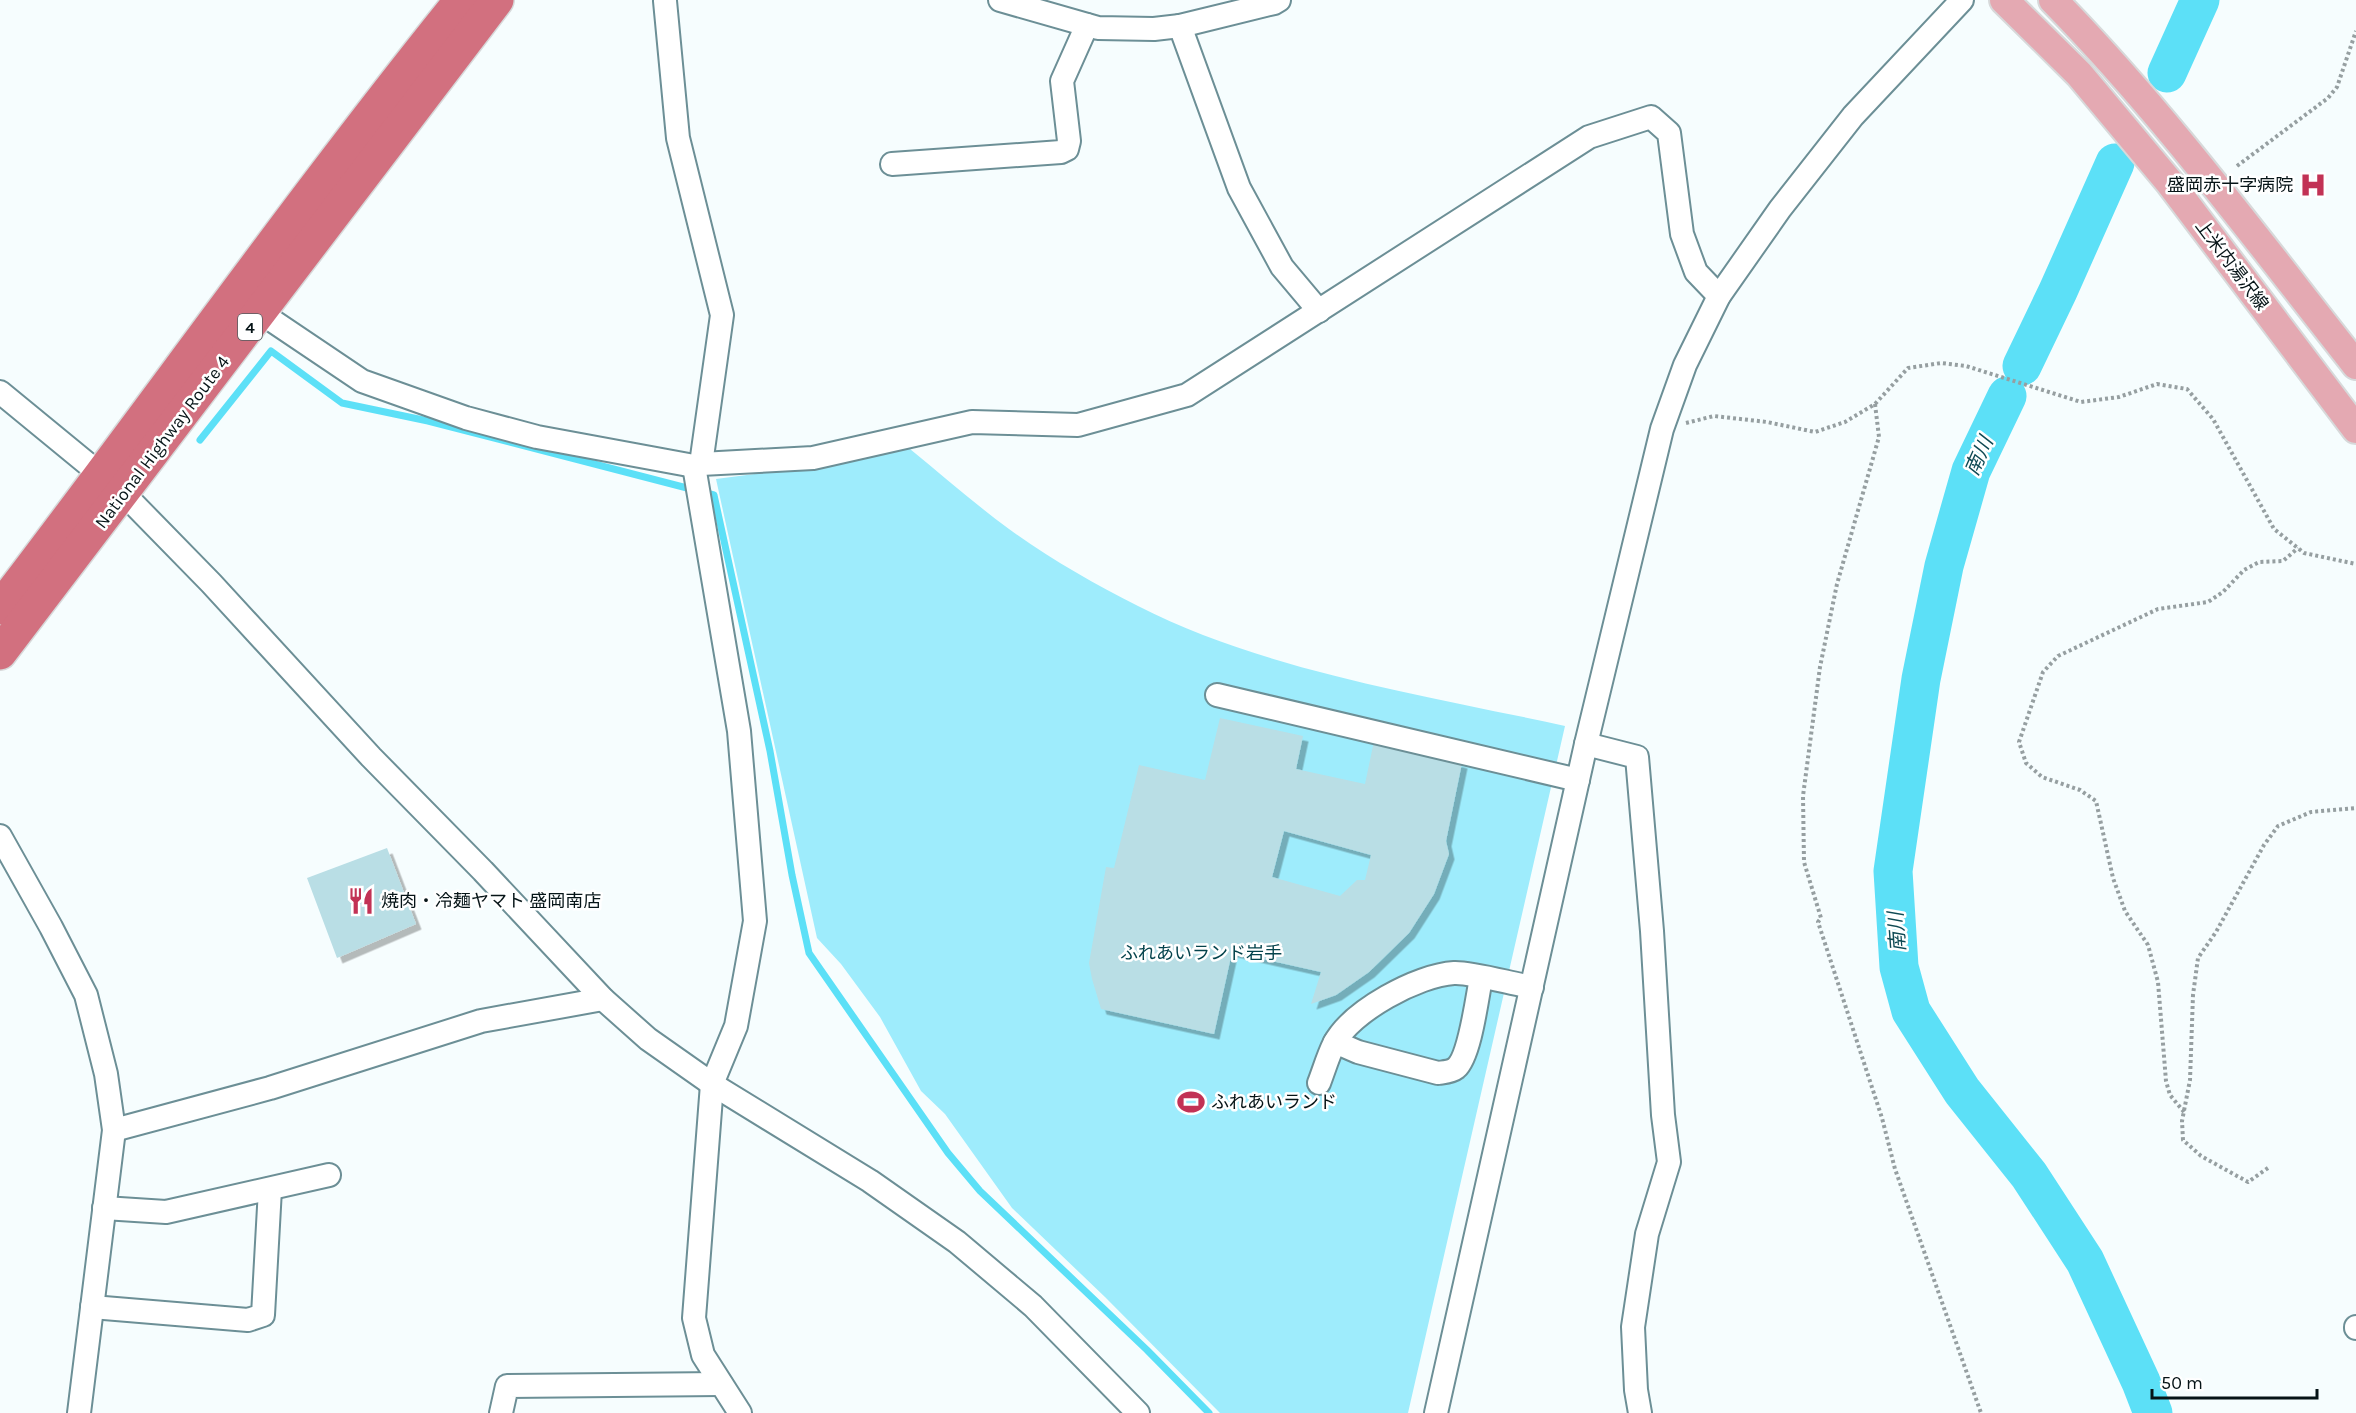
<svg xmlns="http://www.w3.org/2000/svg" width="2356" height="1413" font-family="Karla,'Noto Sans JP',sans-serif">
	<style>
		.green { fill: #9eecfc }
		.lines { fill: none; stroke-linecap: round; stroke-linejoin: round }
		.stream { stroke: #5ce0f7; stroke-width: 7 }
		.river { stroke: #5ce0f7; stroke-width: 39 }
		.building { fill: #b9dee5; fill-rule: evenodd; filter: url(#shadow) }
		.minor-casing { stroke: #6c8f96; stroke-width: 26 }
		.major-casing { stroke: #d7d9da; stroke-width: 32 }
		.highway-casing { stroke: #d7d9da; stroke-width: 36 }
		.path { stroke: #969fa1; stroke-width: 4; stroke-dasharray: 3 3; stroke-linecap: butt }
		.minor { stroke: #fff; stroke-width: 22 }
		.major { stroke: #e4a9b2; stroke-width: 28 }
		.highway { stroke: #d2707f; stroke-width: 33 }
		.labels { text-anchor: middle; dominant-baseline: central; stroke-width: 5; stroke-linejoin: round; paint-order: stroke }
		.shield { fill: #fff; stroke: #515a5d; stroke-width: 1.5 }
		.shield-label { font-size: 16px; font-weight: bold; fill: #061417 }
		.poi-label { font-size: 18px; fill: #061417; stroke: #fff; text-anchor: start }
		.street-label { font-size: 18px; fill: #061417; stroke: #fff }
		.park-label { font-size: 18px; fill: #04434c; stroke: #fff }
		.water-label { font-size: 20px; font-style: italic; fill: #0f4a54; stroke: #fff }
	</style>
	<defs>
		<filter id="shadow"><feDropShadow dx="5.5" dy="5.5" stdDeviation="0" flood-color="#0004"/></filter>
	</defs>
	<rect width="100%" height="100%" fill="#f6fdfe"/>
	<!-- green -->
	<path class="green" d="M895,449H910C943,476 975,504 1009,529C1049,558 1094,584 1138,606C1265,671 1425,695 1565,726L1408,1413H1220L1105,1297L1012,1208L945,1114L921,1091L880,1017L841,964L817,938L716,479L816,466Z"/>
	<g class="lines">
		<!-- stream -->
		<polyline class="stream" points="200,440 271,351 342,403 428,421 714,495 770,751 792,875 809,953 948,1153 980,1191 1147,1350 1209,1413"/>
		<!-- river -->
		<g class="river">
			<polyline points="2167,73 2200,0"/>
			<polyline points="2022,366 2058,291 2115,163"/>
			<polyline points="2007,396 1971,471 1944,566 1921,679 1893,871 1899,967 1911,1011 1962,1091 2029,1175 2085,1261 2141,1382 2153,1413"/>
		</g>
	</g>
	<!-- building -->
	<g class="building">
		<path d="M1220,718L1303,736L1296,769L1365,784L1374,741L1462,763L1446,841L1449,854L1434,894L1409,933L1369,972L1336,995L1311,1004L1321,972L1232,952L1214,1034L1101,1009L1092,979L1089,963L1106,867L1114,868L1139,765L1205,780ZM1284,831L1371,855L1365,880H1357L1340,896L1272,877Z"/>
		<polygon points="387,848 416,924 337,958 307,878"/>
	</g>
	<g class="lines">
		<defs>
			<g id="minor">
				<polyline points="1000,0 1098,28 1154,29 1180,26 1239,188 1282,267 1319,311"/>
				<polyline points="665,1 678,138 722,315 701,464"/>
				<polyline points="1180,26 1274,3 1279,0"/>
				<polyline points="892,164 1061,152 1067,149 1069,141 1062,81 1087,25"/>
				<polyline points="261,313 362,381 466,418 537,437 694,466 701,464 813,458 972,422 1078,425 1187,395 1589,137 1651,117 1669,133 1682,234 1696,272 1719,296"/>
				<polyline points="0,392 123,493 211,583 371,757 483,871 603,999 648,1039 712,1084 870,1181 957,1242 1033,1306 1138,1413"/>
				<polyline points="694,466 739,731 755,921 736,1026 712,1084 694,1318 703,1355 740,1413"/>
				<polyline points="1217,695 1578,780"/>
				<polyline points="1586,744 1637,757 1652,931 1663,1115 1669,1162 1647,1234 1633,1327 1636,1390 1640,1413"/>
				<polyline points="0,836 51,927 86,995 106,1074 114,1130 79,1413"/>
				<path d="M1335,1042L1358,1052L1438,1073C1445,1072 1451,1072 1456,1068C1470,1056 1477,998 1481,978"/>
				<path d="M1319,1083C1324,1070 1328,1056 1334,1044C1351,1011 1418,975 1454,973C1472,972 1512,984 1532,987"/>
				<polyline points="114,1130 270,1088 481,1021 603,999"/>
				<polyline points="104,1208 166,1212 329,1175"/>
				<polyline points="92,1307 248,1320 263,1315 270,1189"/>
				<polyline points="2356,1328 2356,1327"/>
				<polyline points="501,1413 507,1386 721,1384"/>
				<polyline points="1436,1413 1586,744 1662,429 1685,365 1719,296 1780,209 1853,116 1962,0"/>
			</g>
			<g id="major">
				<polyline points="2004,0 2079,74 2170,183 2356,429"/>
				<path d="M2053,0C2164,113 2258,241 2356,365"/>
			</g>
			<g id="highway">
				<path d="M0,608C155,406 301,198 461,0"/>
				<polyline points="0,653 497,0"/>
			</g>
		</defs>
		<!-- minor casing -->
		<use href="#minor" class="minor-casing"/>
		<!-- major casing -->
		<use href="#major" class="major-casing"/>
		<!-- highway casing -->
		<use href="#highway" class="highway-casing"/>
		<!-- path -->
		<g class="path">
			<polyline points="2237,166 2328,98 2337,87 2356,31"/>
			<polyline points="1875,404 1879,437 1837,584 1820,667 1803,796 1804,862 1821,918 1818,922 1882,1118 1895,1169 1981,1413"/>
			<polyline points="1686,423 1714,416 1767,422 1815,432 1845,422 1875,404 1908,368 1941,363 1966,366 2081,402 2119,397 2157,384 2187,389 2213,419 2274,529 2304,553 2356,564"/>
			<polyline points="2184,1112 2170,1095 2166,1081 2158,982 2148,945 2125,911 2113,878 2096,801 2080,790 2042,777 2026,763 2019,742 2043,672 2058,656 2158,609 2208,602 2223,592 2244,570 2259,562 2283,561 2298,548"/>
			<polyline points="2268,1168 2248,1182 2201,1156 2183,1140 2182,1121 2190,1080 2193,995 2198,958 2216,932 2264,845 2278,826 2311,812 2356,808"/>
		</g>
		<!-- minor -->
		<use href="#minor" class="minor"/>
		<!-- major -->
		<use href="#major" class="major"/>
		<!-- highway -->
		<use href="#highway" class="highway"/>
	</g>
	<!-- icons -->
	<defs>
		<symbol id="hospital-bare" viewBox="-9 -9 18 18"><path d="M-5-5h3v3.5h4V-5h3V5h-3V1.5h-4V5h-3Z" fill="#c23255" stroke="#fff" stroke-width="2.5" paint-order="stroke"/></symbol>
		<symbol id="restaurant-bare" viewBox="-9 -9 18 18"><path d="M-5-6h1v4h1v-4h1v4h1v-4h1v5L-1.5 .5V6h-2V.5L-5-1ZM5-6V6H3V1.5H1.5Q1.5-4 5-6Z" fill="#c23255" stroke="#fff" stroke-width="2.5" paint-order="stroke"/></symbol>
		<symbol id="stadium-bare" viewBox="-9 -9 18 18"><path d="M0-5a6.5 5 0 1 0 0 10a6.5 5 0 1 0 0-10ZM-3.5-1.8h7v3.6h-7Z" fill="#c23255" stroke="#fff" stroke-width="2.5" paint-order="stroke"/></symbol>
	</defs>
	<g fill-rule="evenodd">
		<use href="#hospital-bare" x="2294" y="166" width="38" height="38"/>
		<use href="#restaurant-bare" x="342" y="882" width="38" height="38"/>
		<use href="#stadium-bare" x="1172" y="1083" width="38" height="38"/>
	</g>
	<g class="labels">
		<!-- shield labels -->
		<rect class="shield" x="238" y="314" width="24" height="26" rx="4.5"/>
		<g class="shield-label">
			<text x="250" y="327">4</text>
		</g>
		<!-- poi labels -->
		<g class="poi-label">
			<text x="2293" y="185" text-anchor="end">盛岡赤十字病院</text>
			<text x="381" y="901">焼肉・冷麺ヤマト 盛岡南店</text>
			<text x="1211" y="1102">ふれあいランド</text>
		</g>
		<!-- street labels -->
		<g class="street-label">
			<text transform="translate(2232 265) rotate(53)">上米内湯沢線</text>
			<text transform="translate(162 442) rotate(-53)">National Highway Route 4</text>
		</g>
		<!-- park labels -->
		<g class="park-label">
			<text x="1201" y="953">ふれあいランド岩手</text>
		</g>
		<!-- water labels -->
		<g class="water-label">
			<text transform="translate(1979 456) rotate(-66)">南川</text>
			<text transform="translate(1897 932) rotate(-94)">南川</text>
		</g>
	</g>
	<!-- scale -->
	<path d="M2152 1389v9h165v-9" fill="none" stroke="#061417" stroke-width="3"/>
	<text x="2161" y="1389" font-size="18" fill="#061417" stroke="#ffffff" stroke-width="4.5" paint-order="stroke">50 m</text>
</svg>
